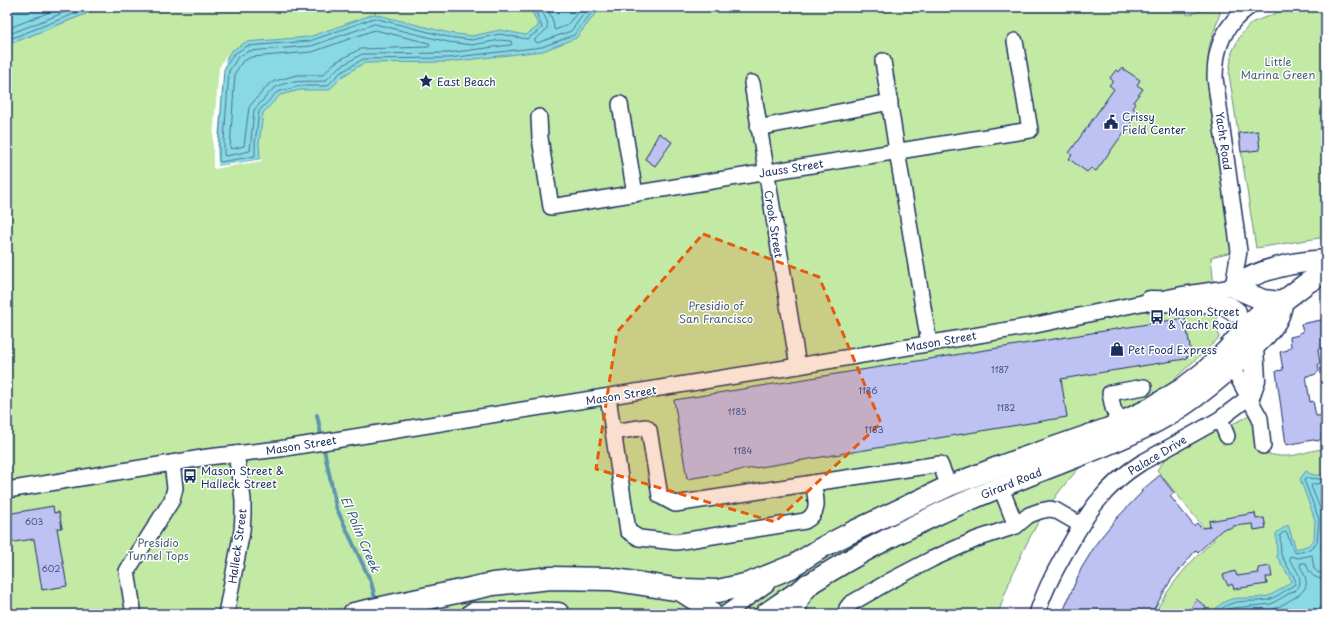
<svg xmlns="http://www.w3.org/2000/svg" width="1333" height="621" font-family="'Playpen Sans',sans-serif">
	<style>
		.green { fill: #c2eaa5; stroke: #6e8c82 }
		.water { fill: #89d9e2; stroke: #5d95ad }
		.pier { fill: #fff }
		.lines { fill: none; stroke-linecap: round; stroke-linejoin: round }
		.shore { stroke: #477393; stroke-width: 1 }
		.stream { stroke: #5d95ad; stroke-width: 4 }
		.building { fill: #bdc2f3; stroke: #1b2f5e }
		.minor-casing { stroke: #1b2f5e; stroke-width: 18 }
		.major-casing { stroke: #1b2f5e; stroke-width: 23 }
		.highway-casing { stroke: #1b2f5e; stroke-width: 25 }
		.minor { stroke: #fff; stroke-width: 15 }
		.major { stroke: #fff; stroke-width: 20 }
		.highway { stroke: #fff; stroke-width: 22 }
		.marked { fill: #e8590c; fill-opacity: 0.2; stroke: #e8590c; stroke-width: 3; stroke-dasharray: 8 5; stroke-linejoin: round }
		.labels { text-anchor: middle; dominant-baseline: central; stroke-width: 3; stroke-linejoin: round; paint-order: stroke }
		.number-label { font-size: 9px; fill: #445483 }
		.park-label { font-size: 11px; fill: #455e70; stroke: #fff }
		.poi-label { font-size: 11px; fill: #1b2f5e; stroke: #fff; text-anchor: start }
		.street-label { font-size: 11px; fill: #1b2f5e; stroke: #fff }
		.water-label { font-size: 12px; font-style: italic; fill: #365a7f; stroke: #fff }
	</style>
	<rect width="100%" height="100%" fill="#fff"/>
	<filter id="ink" filterUnits="userSpaceOnUse"><feTurbulence type="fractalNoise" baseFrequency=".025" numOctaves="2"/><feDisplacementMap in="SourceGraphic" scale="8" xChannelSelector="R" yChannelSelector="G"/><feConvolveMatrix kernelMatrix="1 2 1 2 8 2 1 2 1" color-interpolation-filters="sRGB"/></filter>
	<g filter="url(#ink)">
		<!-- green -->
		<g class="green">
			<path d="M103,7H529L531,9L539,26L576,38L601,7H1186L1187,15L1197,12L1218,8L1220,13L1209,47L1208,74L1232,252L1211,257L1219,338C1189,366 1159,393 1129,421C1105,443 1079,465 1059,492C1031,528 1012,571 998,614H7V45Z"/>
			<polygon points="1291,7 1326,7 1326,237 1256,248 1229,74 1232,52 1240,36 1251,23"/>
			<path d="M1249,415L1252,416L1256,450C1266,453 1276,457 1288,456C1301,455 1313,449 1326,449V614H1154C1170,585 1189,562 1214,540L1157,470C1172,446 1201,437 1227,426C1234,423 1243,420 1249,415Z"/>
		</g>
		<!-- water -->
		<g class="water">
			<polygon points="7,7 103,7 7,45"/>
			<polygon points="529,7 601,7 576,38 543,51 449,62 364,63 343,76 329,90 300,90 280,95 263,113 259,144 260,159 215,167 221,68 231,51 246,42 309,37 374,14 449,33 472,36 500,30 526,35 539,26 531,9"/>
			<path d="M1306,471C1312,476 1318,476 1326,474V559L1324,557L1321,559L1322,564H1326V614H1211C1230,590 1243,602 1268,596C1276,593 1285,586 1292,581L1277,557L1276,533L1288,525L1296,549L1307,546L1314,540L1315,520L1300,479Z"/>
		</g>
		<!-- pier -->
		<polygon class="pier" points="226,55 217,148 218,166 262,159 261,161 214,169 213,167 213,139 219,68"/>
		<g class="lines">
			<!-- shore -->
			<g class="shore">
				<polyline points="534,7 542,27 541,29 527,39 500,34 472,40 448,37 374,18 310,41 247,46 234,54 224,69 219,140 219,161 221,162 255,156 255,143 259,111 277,92 300,86 327,86 340,73 363,59 448,58 542,47 574,35 596,7"/>
				<path d="M540,7C549,26 553,26 535,39V41L537,43L571,31L589,7"/>
				<polyline points="547,7 553,21 554,29 555,30 567,25 582,7"/>
				<path d="M375,24L448,42L472,45L500,40L511,41L512,44L510,45L448,53L362,54L338,68L325,81C310,82 286,79 273,89L254,110L250,151L226,156L224,155V140L229,71L238,57L249,51L311,46Z"/>
				<polyline points="7,29 62,7"/>
				<polygon points="375,30 429,43 430,46 428,47 360,49 334,63 323,75 297,75 275,81 269,84 249,107 244,146 232,149 230,148 235,73 242,62 251,57 312,52"/>
				<polyline points="7,35 78,7"/>
				<polyline points="7,40 92,7"/>
				<polyline points="1326,483 1313,484 1311,486 1324,518 1323,541 1321,547 1322,549 1326,549"/>
				<path d="M1216,614C1230,597 1248,603 1268,600C1275,598 1288,589 1295,584V579L1281,555L1280,535L1284,532L1287,533L1293,550L1296,553L1308,550L1317,543L1319,519L1304,480L1307,478L1319,479L1326,478"/>
				<path d="M1222,614L1227,609L1233,608L1271,604L1297,589C1305,579 1295,568 1289,559L1290,556L1298,558L1312,555L1314,569L1319,573H1326"/>
				<path d="M1233,614C1245,612 1258,613 1270,610C1276,609 1282,605 1287,602C1306,591 1312,587 1300,566L1301,563H1306C1309,574 1315,580 1326,579"/>
			</g>
			<!-- stream -->
			<polyline class="stream" points="317,415 336,507 371,582 376,602"/>
		</g>
		<!-- building -->
		<g class="building">
			<polygon points="1122,68 1140,80 1137,85 1143,89 1133,102 1136,104 1133,108 1138,113 1096,171 1091,168 1087,172 1069,159 1072,155 1069,153 1114,89 1109,85 1113,81 1110,78 1116,70 1119,72"/>
			<polygon points="1258,131 1260,150 1241,152 1239,133"/>
			<polygon points="659,133 672,142 655,166 645,159"/>
			<polygon points="1185,318 1191,353 1185,359 1061,379 1067,417 687,479 674,400"/>
			<polygon points="1326,319 1326,348 1318,349 1320,364 1318,364 1319,371 1314,375 1306,376 1310,402 1313,401 1316,416 1326,415 1326,434 1321,435 1322,438 1318,441 1313,440 1286,445 1276,371 1283,370 1280,352 1288,350 1288,348 1291,347 1290,337 1299,335 1299,333 1303,332 1301,324"/>
			<polygon points="1160,475 1174,493 1170,496 1194,526 1197,523 1202,528 1210,527 1209,521 1255,513 1256,519 1264,518 1266,528 1254,530 1253,524 1233,526 1233,528 1223,529 1198,552 1196,550 1171,580 1151,614 1062,614 1081,569 1098,541 1116,519 1142,492 1141,491"/>
			<polygon points="53,506 54,513 59,512 62,528 57,528 67,586 42,590 34,539 7,543 7,514"/>
			<polygon points="1270,566 1272,577 1266,577 1267,584 1234,589 1232,584 1228,586 1223,575 1235,571 1237,576 1259,573 1258,568"/>
			<polygon points="1196,599 1206,607 1200,614 1188,614"/>
		</g>
		<g class="lines">
			<defs>
				<g id="minor">
					<polyline points="883,61 897,151 929,343"/>
					<polyline points="752,83 798,366"/>
					<polyline points="620,104 635,194"/>
					<polyline points="539,117 540,138 551,207 1030,130 1015,41"/>
					<polyline points="758,128 890,102"/>
					<polyline points="1230,368 1238,378 1260,418 1263,446"/>
					<path d="M608,397L628,531L639,538L676,542L805,521C821,512 816,499 813,483L675,504L660,496L649,430L646,427L613,432"/>
					<polyline points="1220,419 1227,436"/>
					<polyline points="1119,423 1113,408 1110,393 1144,387"/>
					<polyline points="813,483 940,464 949,486"/>
					<polyline points="1001,488 1016,526"/>
					<path d="M7,490L208,457L279,449L798,366L1031,326L1180,295L1233,287L1239,251L1215,78C1215,47 1224,25 1249,7"/>
					<polyline points="133,609 127,571 172,500 175,488 172,463"/>
					<polyline points="226,614 242,531 243,515 243,499 236,454"/>
					<polyline points="725,614 767,584"/>
					<polyline points="846,614 847,608 850,604 888,582 932,559 977,539 1016,526 1029,515 1040,511 1050,509 1055,510 1081,525"/>
					<path d="M1037,614C1046,585 1061,560 1076,534C1083,523 1089,511 1098,501C1110,486 1125,473 1141,463L1220,419L1249,397"/>
				</g>
				<g id="major">
					<path d="M1233,287C1260,268 1294,262 1326,260"/>
					<polyline points="1233,287 1263,300 1282,302"/>
					<polyline points="1150,301 1201,302 1219,303 1229,307 1236,312"/>
					<polyline points="1249,397 1255,380 1253,347"/>
					<polyline points="791,567 823,547 856,530 949,486 1003,465 1109,428 1147,410 1183,388 1205,371 1226,351 1254,319 1264,310 1268,306 1282,302 1307,283 1326,272"/>
					<path d="M765,614C817,577 872,545 930,518C979,494 1031,475 1082,455C1109,444 1137,433 1163,418C1195,400 1222,377 1248,352C1262,339 1282,322 1282,302"/>
				</g>
				<g id="highway">
					<polyline points="681,590 703,604 711,614"/>
					<polyline points="354,614 493,584 551,578 610,579 681,590 718,591 749,584 791,567"/>
					<polyline points="473,614 522,613 558,614"/>
					<path d="M794,614C795,602 800,593 808,585"/>
				</g>
			</defs>
			<!-- minor casing -->
			<use href="#minor" class="minor-casing"/>
			<!-- major casing -->
			<use href="#major" class="major-casing"/>
			<!-- highway casing -->
			<use href="#highway" class="highway-casing"/>
			<!-- minor -->
			<use href="#minor" class="minor"/>
			<!-- major -->
			<use href="#major" class="major"/>
			<!-- highway -->
			<use href="#highway" class="highway"/>
		</g>
	</g>
	<!-- marked area -->
	<path class="marked" d="M703,234L819,277L881,423L775,522L596,469L617,332Z"/>
	<!-- icons -->
	<defs>
		<symbol id="sight-bare" viewBox="-9 -9 18 18"><path d="M0-6L1.8-2.2L6-1.7L2.9 1.2L3.7 5.4L0 3.3L-3.7 5.4L-2.9 1.2L-6-1.7L-1.8-2.2Z" fill="#1b2f5e" stroke="#fff" stroke-width="2.5" paint-order="stroke"/></symbol>
		<symbol id="civic-bare" viewBox="-9 -9 18 18"><path d="M-.6-6.5H3V-4.5H.6V-3L4-1V1h2V6H-6V1h2V-1L-.6-3ZM-1.2 2.5V6h2.4V2.5Z" fill="#1b2f5e" stroke="#fff" stroke-width="2.5" paint-order="stroke"/></symbol>
		<symbol id="bus-bare" viewBox="-9 -9 18 18"><path d="M-5-6H5V4H4V6H2V4H-2V6H-4V4H-5ZM-3.5-4V0h7V-4ZM-3.5 1.2v1.5H-2V1.2ZM2 1.2v1.5H3.5V1.2Z" fill="#1b2f5e" stroke="#fff" stroke-width="2.5" paint-order="stroke"/></symbol>
		<symbol id="shop-bare" viewBox="-9 -9 18 18"><path d="M-5-2.5h2.3a2.7 3.5 0 0 1 5.4 0H5L5.5 6h-11ZM-1.5-2.5h3a1.5 2.3 0 0 0-3 0Z" fill="#1b2f5e" stroke="#fff" stroke-width="2.5" paint-order="stroke"/></symbol>
	</defs>
	<g fill-rule="evenodd">
		<use href="#sight-bare" x="416" y="71" width="20" height="20"/>
		<use href="#civic-bare" x="1101" y="112" width="20" height="20"/>
		<use href="#bus-bare" x="1147" y="307" width="20" height="20"/>
		<use href="#shop-bare" x="1107" y="339" width="20" height="20"/>
		<use href="#bus-bare" x="180" y="466" width="20" height="20"/>
	</g>
	<g class="labels">
		<!-- number labels -->
		<g class="number-label">
			<text x="1000" y="369">1187</text>
			<text x="868" y="390">1186</text>
			<text x="1006" y="407">1182</text>
			<text x="737" y="411">1185</text>
			<text x="874" y="429">1183</text>
			<text x="743" y="450">1184</text>
			<text x="34" y="521">603</text>
			<text x="51" y="568">602</text>
		</g>
		<!-- park labels -->
		<g class="park-label">
			<text x="1278" y="61">Little<tspan x="1278" dy="13">Marina Green</tspan></text>
			<text x="716" y="305">Presidio of<tspan x="716" dy="13">San Francisco</tspan></text>
			<text x="158" y="542">Presidio<tspan x="158" dy="13">Tunnel Tops</tspan></text>
		</g>
		<!-- poi labels -->
		<g class="poi-label">
			<text x="437" y="81">East Beach</text>
			<text x="1122" y="116">Crissy<tspan x="1122" dy="13">Field Center</tspan></text>
			<text x="1168" y="311">Mason Street<tspan x="1168" dy="13">&amp; Yacht Road</tspan></text>
			<text x="1128" y="349">Pet Food Express</text>
			<text x="201" y="470">Mason Street &amp;<tspan x="201" dy="13">Halleck Street</tspan></text>
		</g>
		<!-- street labels -->
		<g class="street-label">
			<text transform="translate(1224 141) rotate(82)">Yacht Road</text>
			<text transform="translate(791 168) rotate(-9)">Jauss Street</text>
			<text transform="translate(774 224) rotate(81)">Crook Street</text>
			<text transform="translate(941 341) rotate(-10)">Mason Street</text>
			<text transform="translate(621 395) rotate(-9)">Mason Street</text>
			<text transform="translate(301 445) rotate(-9)">Mason Street</text>
			<text transform="translate(1157 455) rotate(-31)">Palace Drive</text>
			<text transform="translate(1011 483) rotate(-22)">Girard Road</text>
			<text transform="translate(237 546) rotate(-82)">Halleck Street</text>
		</g>
		<!-- water labels -->
		<g class="water-label">
			<text transform="translate(361 534) rotate(67)">El Polín Creek</text>
		</g>
	</g>
	<!-- margin -->
	<rect width="1333" height="621" fill="none" stroke="#fff" stroke-width="24"/>
	<rect x="12" y="12" width="1309" height="597" fill="none" stroke="#1b2f5e" stroke-width="1.5" filter="url(#ink)"/>
</svg>
